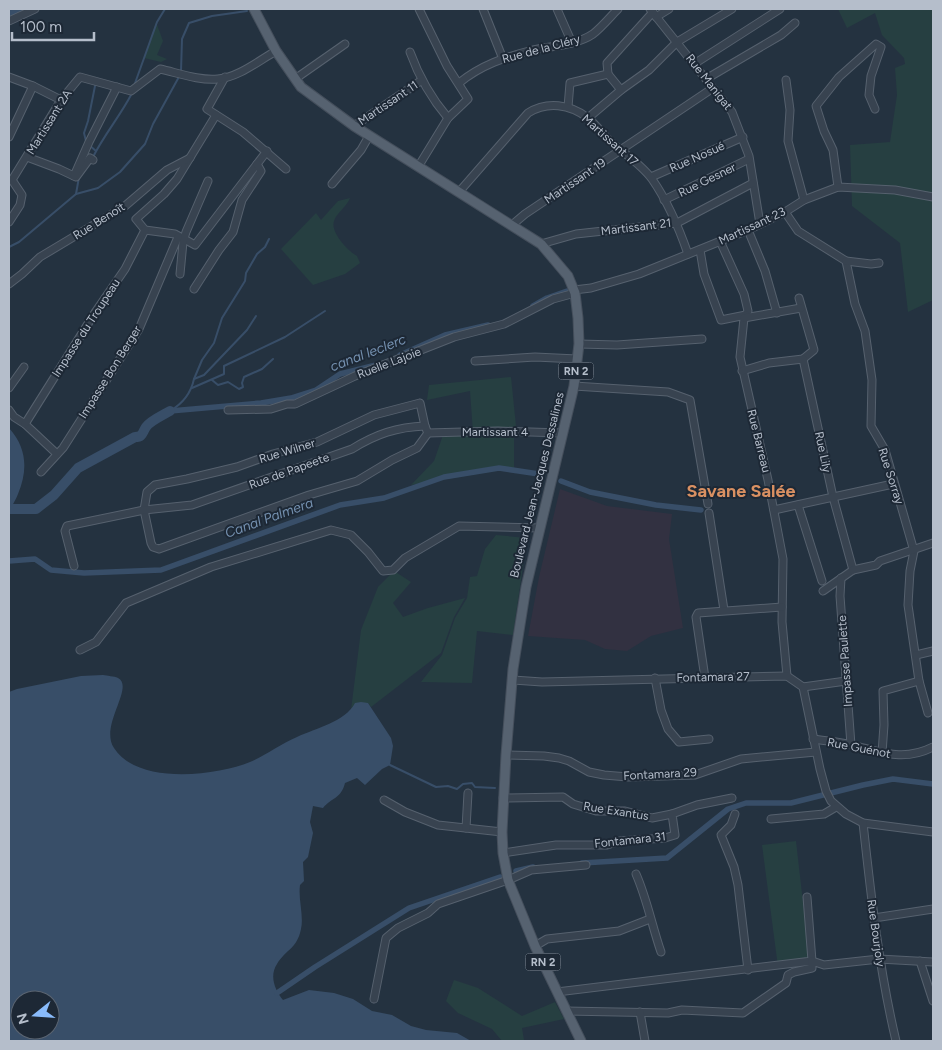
<svg xmlns="http://www.w3.org/2000/svg" width="942" height="1050" font-family="Figtree,sans-serif">
	<style>
		.medical { fill: #323141 }
		.green { fill: #263f41 }
		.water { fill: #384e68; fill-rule: evenodd }
		.lines { fill: none; stroke-linecap: round; stroke-linejoin: round }
		.stream { stroke: #384e68; stroke-width: 2 }
		.canal { stroke: #384e68; stroke-width: 5.5 }
		.river { stroke: #384e68; stroke-width: 10 }
		.minor-casing { stroke: #56616e; stroke-width: 9 }
		.major-casing { stroke: #454f5c; stroke-width: 11 }
		.minor { stroke: #384350; stroke-width: 7 }
		.major { stroke: #566270; stroke-width: 9 }
		.labels { text-anchor: middle; dominant-baseline: central; stroke-width: 4; stroke-linejoin: round; paint-order: stroke }
		.shield { fill: #1d2835; stroke: #87919e; stroke-width: 1 }
		.shield-label { font-size: 11px; font-weight: bold; fill: #b5becb }
		.street-label { font-size: 12px; fill: #b5becb; stroke: #1d2835 }
		.water-label { font-size: 14px; font-style: italic; fill: #7490af; stroke: #1d2835 }
		.district-label { font-size: 18px; font-weight: bold; fill: #d99062; stroke: #1d2835 }
	</style>
	<rect width="100%" height="100%" fill="#243240"/>
	<!-- medical -->
	<polygon class="medical" points="560,489 607,506 672,514 669,539 683,628 651,636 627,651 605,649 585,640 528,636 539,577"/>
	<!-- green -->
	<g class="green">
		<polygon points="838,9 933,9 933,300 908,312 900,243 852,206 850,145 890,142 897,95 895,68 905,64 904,58 882,35 875,13 847,28"/>
		<polygon points="156,22 163,41 157,55 167,59 161,62 144,58"/>
		<path d="M350,198C346,208 337,212 334,221C330,232 348,251 357,256L360,263L345,274L313,285L281,249L316,213L321,220L338,201Z"/>
		<polygon points="511,377 516,426 514,427 514,471 502,470 411,485 434,461 443,435 473,433 470,391 427,400 429,385"/>
		<polygon points="496,535 527,538 513,635 477,631 472,683 421,682 442,655 455,618 467,598 470,577 477,576 485,549"/>
		<polygon points="394,571 411,582 393,603 403,617 428,608 465,598 454,617 441,653 371,707 368,703 351,710 361,630 378,587"/>
		<polygon points="796,841 810,964 778,967 762,845"/>
		<polygon points="454,980 478,988 522,1016 555,1002 564,1019 522,1028 524,1040 523,1041 502,1041 492,1029 458,1013 446,1001"/>
	</g>
	<!-- water -->
	<g class="water">
		<path d="M9,428C27,448 28,470 18,494C16,500 11,506 10,512C9,517 9,522 9,528Z"/>
		<path d="M103,675C107,676 114,676 118,678C135,687 99,726 114,748C137,785 216,776 250,762C266,755 281,744 297,737C316,728 345,722 355,703L361,702L368,703L391,738L393,746L390,765L382,769L365,785L357,778L345,783C341,799 332,797 323,808L313,806L310,822L313,833L308,857L303,862L304,881L300,885C298,899 304,916 301,929C297,949 286,949 277,964C269,976 275,990 283,1000L309,990L334,993L353,999L372,1011L392,1015L411,1026L426,1030L457,1033L471,1041H9V692L17,689L81,676ZM20,1000H50V1030H20Z"/>
	</g>
	<g class="lines">
		<!-- stream -->
		<g class="stream">
			<polyline points="181,71 182,39 189,23 212,16 247,11"/>
			<polyline points="134,86 157,22 165,9"/>
			<polyline points="86,141 84,133 88,121 95,86"/>
			<polyline points="89,145 96,151"/>
			<path d="M93,157C104,135 120,116 131,95"/>
			<polyline points="76,194 98,188 120,172 145,144 153,124 180,75"/>
			<polyline points="9,247 19,242 76,194 79,177"/>
			<polyline points="194,379 202,360 214,343 222,318 245,281 246,273 257,254 265,247 269,239"/>
			<polyline points="212,380 218,385 228,382 239,389 243,387 242,383 244,377 262,369 273,359"/>
			<polyline points="192,388 224,374 224,366 285,337 325,311"/>
			<path d="M170,411C182,404 191,393 194,379L204,375L247,330L256,316"/>
			<polyline points="390,765 436,787 448,786 457,789 463,784 472,783 475,787 495,788"/>
		</g>
		<!-- canal -->
		<g class="canal">
			<polyline points="533,306 547,298 567,291"/>
			<polyline points="400,355 445,335 488,325"/>
			<polyline points="170,411 261,403 291,398 316,390 340,374 376,365"/>
			<polyline points="561,481 590,492 656,505 701,510"/>
			<polyline points="9,561 35,559 51,570 84,573 161,570 340,505 384,498 444,477 499,468 539,474"/>
			<polyline points="582,863 667,858 728,809 746,803 791,803 863,785 893,779 933,784"/>
			<polyline points="516,871 533,867"/>
			<polyline points="277,993 315,967 409,908 500,877"/>
		</g>
		<!-- river -->
		<g class="river">
			<polyline points="9,16 23,9"/>
			<path d="M10,509H36L54,495L78,468L135,437C143,437 142,433 146,427C150,421 163,415 170,411"/>
		</g>
		<defs>
			<g id="minor">
				<polyline points="483,9 503,59"/>
				<polyline points="557,9 572,43"/>
				<polyline points="650,9 732,112 749,156 760,224"/>
				<polyline points="656,17 669,9"/>
				<polyline points="9,21 35,9"/>
				<path d="M410,52C419,77 431,98 448,118"/>
				<polyline points="694,64 780,9"/>
				<polyline points="608,74 607,63 653,12"/>
				<polyline points="9,77 33,86 61,100"/>
				<polyline points="225,77 207,109 243,132 286,169"/>
				<polyline points="295,79 345,44"/>
				<polyline points="706,79 781,35 795,23"/>
				<polyline points="786,80 790,110 788,141 804,200"/>
				<path d="M459,83C481,65 505,57 533,50C552,46 577,45 593,34C602,27 610,17 618,9"/>
				<polyline points="568,107 570,83 608,74 621,90"/>
				<polyline points="216,115 177,179 164,194 136,219 145,230 175,234 195,245 267,151"/>
				<polyline points="588,118 621,90 649,70 677,42 732,9"/>
				<polyline points="354,126 422,80"/>
				<polyline points="9,137 33,86"/>
				<polyline points="27,157 59,169 76,177 90,158 93,160"/>
				<polyline points="418,167 448,118 468,99 447,66 419,9"/>
				<polyline points="74,176 89,142 117,87"/>
				<polyline points="651,177 743,137"/>
				<polyline points="332,184 361,150 369,136"/>
				<polyline points="838,187 833,150 824,131 816,106 839,77 876,44 881,47 871,76 869,95 875,109"/>
				<path d="M459,192L528,113C547,101 570,104 588,118C597,125 603,135 612,143C625,154 642,165 652,179C668,202 679,228 688,254"/>
				<polyline points="664,200 749,159"/>
				<polyline points="785,212 798,231 846,261 855,304 865,331 872,380 871,426 885,450 914,551 910,571 908,605 919,681 928,713"/>
				<path d="M9,222L20,205L22,195L12,180L61,100L80,77L131,91L160,69C178,73 200,81 218,79C239,77 258,61 276,51"/>
				<polyline points="512,225 525,214 713,88"/>
				<polyline points="748,230 765,271 777,313"/>
				<polyline points="720,241 744,294 748,311 744,318 740,357 768,480 783,559 782,622 787,676"/>
				<polyline points="541,244 576,234 677,223 753,183"/>
				<polyline points="700,250 704,274 721,320 746,315"/>
				<polyline points="846,261 871,264 879,263"/>
				<polyline points="180,274 183,242 186,232 208,181"/>
				<polyline points="9,284 22,274 40,257 125,206 167,170 190,158"/>
				<polyline points="194,289 219,250 233,232 242,200 261,171 257,164"/>
				<polyline points="574,290 591,288 639,274 748,230 785,212 804,200 838,187 895,190 933,197"/>
				<polyline points="799,298 814,350 803,359"/>
				<polyline points="744,318 801,308"/>
				<polyline points="579,344 617,345 702,339"/>
				<polyline points="475,361 535,357 577,359"/>
				<polyline points="742,371 769,363 803,359 833,497 853,570 823,591"/>
				<polyline points="574,386 668,392 690,400 708,504"/>
				<polyline points="9,388 24,367"/>
				<polyline points="9,410 14,417 25,424 57,454"/>
				<polyline points="228,410 271,409 287,404 295,404 355,376 454,337 504,324 553,299 575,293"/>
				<polyline points="25,424 96,311 125,269 145,230"/>
				<polyline points="425,426 420,403 374,415 317,442 273,454 237,467 187,479 155,485 147,492 144,510 151,543 153,547 159,549 309,495 357,481 392,460 417,448 428,433"/>
				<polyline points="428,433 498,431 561,433"/>
				<polyline points="41,472 63,448 139,329 178,237"/>
				<polyline points="798,505 822,581"/>
				<polyline points="774,510 893,484"/>
				<polyline points="709,513 724,610"/>
				<path d="M74,566L65,531L67,526L144,510L192,505L352,449C376,434 397,427 425,426L427,431"/>
				<polyline points="853,570 876,565 880,561 933,543"/>
				<polyline points="841,578 840,596 851,745"/>
				<polyline points="80,650 96,642 126,603 211,567 331,530 351,535 368,552 383,571 393,570 405,558 459,526 540,528"/>
				<polyline points="916,655 933,651"/>
				<polyline points="655,678 661,710 668,729 679,742 709,739"/>
				<polyline points="705,678 696,617 698,613 782,607"/>
				<polyline points="513,680 542,682 787,676 803,687 820,769 826,791 831,801 846,814 863,823 933,832"/>
				<polyline points="803,687 846,681"/>
				<path d="M813,739C826,741 840,742 852,745C882,752 903,762 933,747"/>
				<polyline points="882,753 884,725 883,691 919,681"/>
				<polyline points="506,755 544,756 559,758 569,761 589,772 604,775 628,777 695,775 741,759 816,752"/>
				<polyline points="503,798 563,797 573,804 596,811 625,811 652,818 672,814"/>
				<polyline points="384,800 405,812 438,825 502,832"/>
				<polyline points="735,814 731,825 721,835 734,867 738,885 748,970"/>
				<polyline points="771,819 824,814 836,807"/>
				<path d="M863,823C871,896 879,969 896,1041"/>
				<polyline points="466,828 468,793"/>
				<polyline points="503,853 556,845 607,845 620,841 665,838 675,835 672,814 697,805 732,798"/>
				<path d="M636,874C647,899 652,926 661,952"/>
				<polyline points="874,918 933,909"/>
				<polyline points="535,946 547,939 619,931 650,919"/>
				<polyline points="920,961 933,1001"/>
				<polyline points="557,992 812,961 807,897"/>
				<polyline points="374,999 386,938 398,928 428,913 438,904 508,880 531,870 586,865"/>
				<polyline points="566,1011 668,1013 682,1010 743,1013 786,983 788,975 794,972 812,968 812,961 824,965 879,959 933,962"/>
				<polyline points="640,1012 645,1041"/>
			</g>
			<polyline id="major" points="254,9 276,51 301,87 354,126 541,244 568,276 575,293 578,318 579,344 574,386 526,587 513,669 506,755 502,832 503,853 508,880 535,946 581,1041"/>
		</defs>
		<!-- minor casing -->
		<use href="#minor" class="minor-casing"/>
		<!-- major casing -->
		<use href="#major" class="major-casing"/>
		<!-- minor -->
		<use href="#minor" class="minor"/>
		<!-- major -->
		<use href="#major" class="major"/>
	</g>
	<g class="labels">
		<!-- shield labels -->
		<g class="shield">
			<rect x="558.5" y="362.5" width="35" height="17" rx="4"/>
			<rect x="525.5" y="953.5" width="35" height="17" rx="4"/>
		</g>
		<g class="shield-label">
			<text x="576" y="371">RN 2</text>
			<text x="543" y="962">RN 2</text>
		</g>
		<!-- street labels -->
		<g class="street-label">
			<text transform="translate(541 49) rotate(-15)">Rue de la Cléry</text>
			<text transform="translate(709 82) rotate(52)">Rue Manigat</text>
			<text transform="translate(388 103) rotate(-34)">Martissant 11</text>
			<text transform="translate(49 122) rotate(-58)">Martissant 2A</text>
			<text transform="translate(610 140) rotate(42)">Martissant 17</text>
			<text transform="translate(697 157) rotate(-24)">Rue Nosué</text>
			<text transform="translate(707 180) rotate(-26)">Rue Gesner</text>
			<text transform="translate(575 181) rotate(-34)">Martissant 19</text>
			<text transform="translate(99 221) rotate(-32)">Rue Benoît</text>
			<text transform="translate(752 226) rotate(-25)">Martissant 23</text>
			<text transform="translate(636 227) rotate(-7)">Martissant 21</text>
			<text transform="translate(86 328) rotate(-57)">Impasse du Troupeau</text>
			<text transform="translate(389 363) rotate(-21)">Ruelle Lajoie</text>
			<text transform="translate(110 372) rotate(-58)">Impasse Bon Berger</text>
			<text x="495" y="432">Martissant 4</text>
			<text transform="translate(759 441) rotate(76)">Rue Barreau</text>
			<text transform="translate(287 451) rotate(-17)">Rue Wilner</text>
			<text transform="translate(823 452) rotate(78)">Rue Lily</text>
			<text transform="translate(289 471) rotate(-20)">Rue de Papeete</text>
			<text transform="translate(891 476) rotate(72)">Rue Sorray</text>
			<text transform="translate(537 485) rotate(-76)">Boulevard Jean-Jacques Dessalines</text>
			<text transform="translate(845 661) rotate(-94)">Impasse Paulette</text>
			<text transform="translate(713 677) rotate(-1)">Fontamara 27</text>
			<text transform="translate(859 748) rotate(11)">Rue Guénot</text>
			<text transform="translate(660 774) rotate(-3)">Fontamara 29</text>
			<text transform="translate(616 811) rotate(9)">Rue Exantus</text>
			<text transform="translate(630 840) rotate(-6)">Fontamara 31</text>
			<text transform="translate(876 933) rotate(82)">Rue Bourjoly</text>
		</g>
		<!-- water labels -->
		<g class="water-label">
			<text transform="translate(368 353) rotate(-21)">canal leclerc</text>
			<text transform="translate(269 518) rotate(-20)">Canal Palmera</text>
		</g>
		<!-- district labels -->
		<g class="district-label">
			<text x="741" y="491">Savane Salée</text>
		</g>
	</g>
	<!-- border -->
	<rect width="942" height="1050" fill="none" stroke="#b5becb" stroke-width="20"/>
	<!-- north arrow -->
	<g transform="translate(35 1015) rotate(253)"><circle r="24" fill="#1d2835" stroke="#5a6471"/>
	<path d="M0-4L9 19L0 12L-9 19Z" fill="#89bbfb"/>
	<text y="-8" font-size="14" font-weight="bold" text-anchor="middle" fill="#b5becb">N</text>
	</g>
	<!-- scale -->
	<path d="M12 32v8h82v-8" fill="none" stroke="#b5becb" stroke-width="2.5"/>
	<text x="20" y="32" font-size="15" fill="#b5becb" stroke="#1d2835" stroke-width="4" paint-order="stroke">100 m</text>
</svg>
